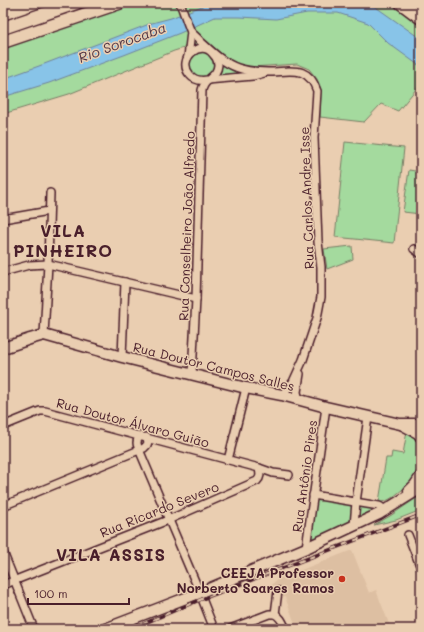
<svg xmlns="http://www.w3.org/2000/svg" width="424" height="632" font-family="Mali,sans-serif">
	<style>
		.built { fill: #ddbfa2 }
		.green { fill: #a4da9e; stroke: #777c64 }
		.water { fill: #88c4e8; stroke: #6f829c }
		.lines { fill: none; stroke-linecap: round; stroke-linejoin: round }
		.minor-casing { stroke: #4a1f2b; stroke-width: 10 }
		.secondary-casing { stroke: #4a1f2b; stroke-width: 13 }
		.trunk-casing { stroke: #4a1f2b; stroke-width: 15 }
		.minor { stroke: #eaceb1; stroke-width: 7 }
		.secondary { stroke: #eaceb1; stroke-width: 10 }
		.trunk { stroke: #eaceb1; stroke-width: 12 }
		.rail-casing { stroke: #4a1f2b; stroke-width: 3.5 }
		.rail { stroke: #eaceb1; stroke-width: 2; stroke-dasharray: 6; stroke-linecap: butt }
		.poi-dot { fill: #c8321e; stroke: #eaceb1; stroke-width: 1.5 }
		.labels { text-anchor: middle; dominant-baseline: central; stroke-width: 3; stroke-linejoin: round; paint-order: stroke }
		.street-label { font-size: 13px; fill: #4a1f2b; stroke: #eaceb1 }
		.poi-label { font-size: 13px; font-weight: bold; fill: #4a1f2b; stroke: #eaceb1; text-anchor: end }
		.water-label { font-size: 14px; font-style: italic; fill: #533847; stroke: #eaceb1 }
		.district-label { font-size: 17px; font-weight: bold; letter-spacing: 1px; fill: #4a1f2b; stroke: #eaceb1 }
	</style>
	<rect width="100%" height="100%" fill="#eaceb1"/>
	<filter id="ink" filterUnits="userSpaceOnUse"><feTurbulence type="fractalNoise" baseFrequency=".025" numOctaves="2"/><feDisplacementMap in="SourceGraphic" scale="8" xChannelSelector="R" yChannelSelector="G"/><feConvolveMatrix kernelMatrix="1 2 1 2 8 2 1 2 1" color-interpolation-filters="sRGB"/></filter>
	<g filter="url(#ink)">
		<!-- built -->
		<polygon class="built" points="352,550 369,593 376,590 391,629 297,629 285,597 276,599 272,584 278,579"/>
		<!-- green -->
		<g class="green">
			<polygon points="83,3 105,3 3,38 3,32"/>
			<polygon points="132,3 392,3 421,24 421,83 398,111 381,104 364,122 320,117 321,90 317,79 309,69 297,64 251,67 237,64 230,61 207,41 174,51 69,94 3,114 3,46 39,36"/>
			<circle cx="202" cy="65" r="13"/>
			<polygon points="222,64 236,72 235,74 220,75"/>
			<polygon points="345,142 404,148 394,243 335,237"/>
			<polygon points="409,170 421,172 421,214 403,212"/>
			<polygon points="352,246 353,259 327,269 324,249"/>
			<path d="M407,431C412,435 417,438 419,445C420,446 420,449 420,451C421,470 413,482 398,493C392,498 387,502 379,502L386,458H391L392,452L403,454Z"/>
			<polygon points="421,495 421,510 396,520 374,525 390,516"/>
			<polygon points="316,499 378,508 378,510 311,541"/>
		</g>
		<!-- water -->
		<polygon class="water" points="210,3 370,3 421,39 421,67 388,43 368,23 338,13 307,13 276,19 240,17 215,17 180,33 124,55 49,83 3,97 3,79 39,66 152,23 171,18"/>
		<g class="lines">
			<defs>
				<g id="minor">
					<path d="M180,3C183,10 188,26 191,32C194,35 198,38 200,41C211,51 223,63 238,68C247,71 259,72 268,72C290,72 308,64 317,91L314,138L318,242L321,267V297L317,318L303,360L293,382L282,395"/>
					<polyline points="188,57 191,32"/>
					<polyline points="3,219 49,211"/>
					<polyline points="414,249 421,254"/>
					<polyline points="3,272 29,265 48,264 196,299"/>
					<polyline points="44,335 48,264 50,193"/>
					<polyline points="122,357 125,282"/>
					<path d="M192,374L196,299L202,90C205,77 217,78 218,65C218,61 216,57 213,54C201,38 176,59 190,75C194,80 201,81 207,80L253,76L264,73"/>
					<polyline points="299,400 297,392 300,374"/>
					<path d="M3,426L40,411H45L259,468C260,474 261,477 257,481L168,520L3,585"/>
					<path d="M141,436C137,439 136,442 138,447L197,586L214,629"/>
					<polyline points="228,460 246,388"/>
					<polyline points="259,468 273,473 289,475"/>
					<polyline points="313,495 379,506 381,507 382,510 379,514"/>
					<polyline points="3,506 144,448 147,445 148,442 146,437"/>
					<polyline points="354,526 356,502 368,417"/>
					<polyline points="408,535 421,568"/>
					<polyline points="306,548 326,407"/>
					<polyline points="3,552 34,629"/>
					<polyline points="275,614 278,591"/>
					<path d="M275,614C281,617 283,623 286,629"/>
					<polyline points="230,629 269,614 275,614"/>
				</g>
				<g id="secondary">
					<polyline points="3,348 30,339 44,335 122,357 246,388 282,395 326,407 400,424 421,424"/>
					<polyline points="403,425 418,433 421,437"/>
					<polyline points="409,491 415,485 421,476"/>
					<polyline points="105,629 199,593 306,548 379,514 421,488"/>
				</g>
				<g id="trunk">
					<polyline points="401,3 421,18"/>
					<polyline points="3,28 76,3"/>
					<polyline points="3,42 119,3"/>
				</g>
			</defs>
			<!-- minor casing -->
			<use href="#minor" class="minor-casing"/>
			<!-- secondary casing -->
			<use href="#secondary" class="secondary-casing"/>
			<!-- trunk casing -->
			<use href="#trunk" class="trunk-casing"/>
			<!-- minor -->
			<use href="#minor" class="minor"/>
			<!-- secondary -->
			<use href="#secondary" class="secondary"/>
			<!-- trunk -->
			<use href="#trunk" class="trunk"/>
			<defs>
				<polyline id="rail" points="131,629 202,599 421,515"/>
			</defs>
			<!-- rail casing -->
			<use href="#rail" class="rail-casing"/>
			<!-- rail -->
			<use href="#rail" class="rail"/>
		</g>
	</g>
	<!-- markers -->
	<circle class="poi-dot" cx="342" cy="579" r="4"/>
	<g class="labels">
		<!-- street labels -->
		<g class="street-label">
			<text transform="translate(306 198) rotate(-92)">Rua Carlos Andre Isse</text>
			<text transform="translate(186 226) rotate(-88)">Rua Conselheiro João Alfredo</text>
			<text transform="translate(214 366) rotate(14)">Rua Doutor Campos Salles</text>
			<text transform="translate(133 422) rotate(15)">Rua Doutor Álvaro Guião</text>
			<text transform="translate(304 476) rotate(-82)">Rua Antônio Pires</text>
			<text transform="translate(159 509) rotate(-22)">Rua Ricardo Severo</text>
		</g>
		<!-- poi labels -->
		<g class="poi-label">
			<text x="334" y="572">CEEJA Professor<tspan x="334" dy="15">Norberto Soares Ramos</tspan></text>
		</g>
		<!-- water labels -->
		<g class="water-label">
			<text transform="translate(122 42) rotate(-20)">Rio Sorocaba</text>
		</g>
		<!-- district labels -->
		<g class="district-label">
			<text x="63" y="230">VILA<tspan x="63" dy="20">PINHEIRO</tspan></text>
			<text x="111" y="554">VILA ASSIS</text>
		</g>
	</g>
	<!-- margin -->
	<rect width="424" height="632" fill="none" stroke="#eaceb1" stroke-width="16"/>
	<rect x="8" y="8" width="408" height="616" fill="none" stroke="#4a1f2b" stroke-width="1.5" filter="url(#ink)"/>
	<!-- scale -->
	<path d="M28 598v6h101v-6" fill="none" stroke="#4a1f2b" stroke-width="2"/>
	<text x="34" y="598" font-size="12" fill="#4a1f2b" stroke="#eaceb1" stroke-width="3" paint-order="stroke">100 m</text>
</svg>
